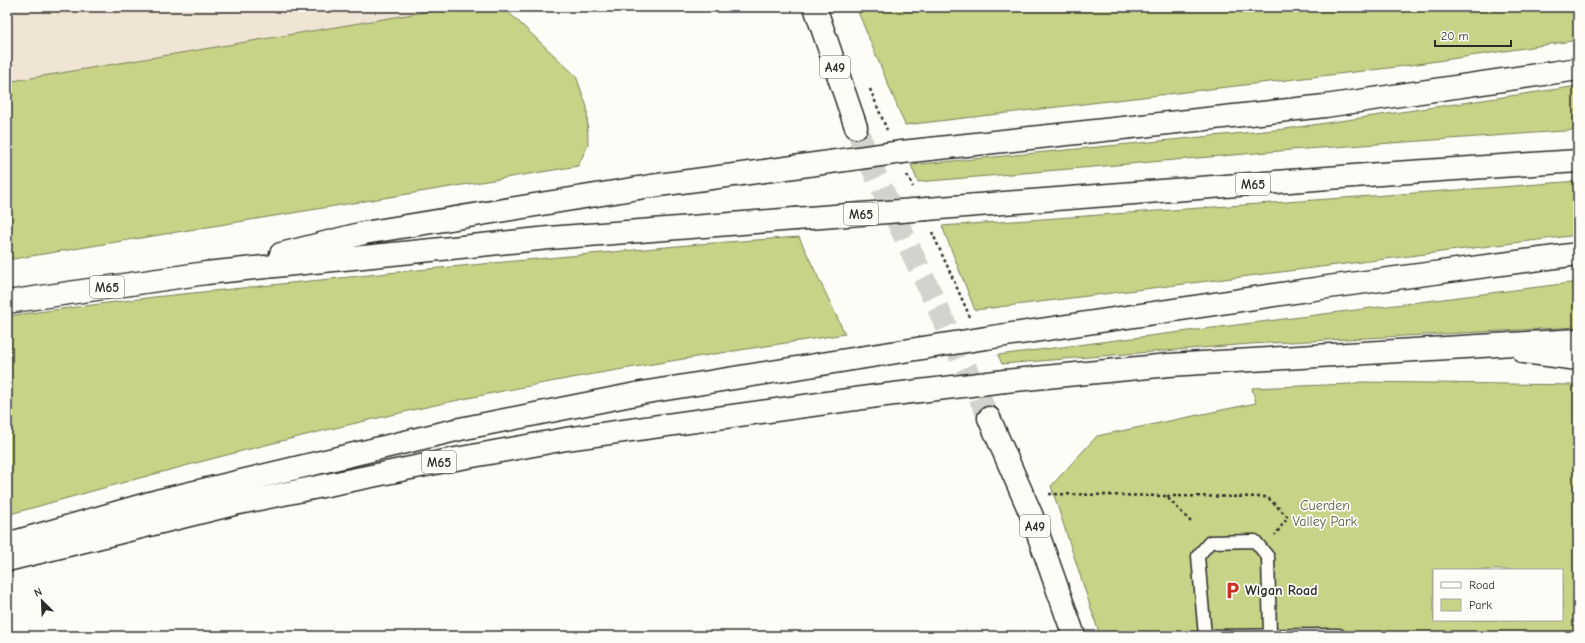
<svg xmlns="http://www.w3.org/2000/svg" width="1585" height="643" font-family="'Comic Neue',sans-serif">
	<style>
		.built { fill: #f0e4d4 }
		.green { fill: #c7d386; stroke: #797f58; fill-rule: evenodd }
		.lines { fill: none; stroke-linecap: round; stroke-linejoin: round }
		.primary-tunnel { stroke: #d3d2ce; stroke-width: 22; stroke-dasharray: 22 11; stroke-linecap: butt }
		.service-casing { stroke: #2b2b2b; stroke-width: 15 }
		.primary-casing { stroke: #2b2b2b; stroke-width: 25 }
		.motorway-casing { stroke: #2b2b2b; stroke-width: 25 }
		.path { stroke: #2b2b2b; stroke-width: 2.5; stroke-dasharray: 3 3; stroke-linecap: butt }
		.service { stroke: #fdfcf7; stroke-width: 12 }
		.primary { stroke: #fdfcf7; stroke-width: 22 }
		.motorway { stroke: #fdfcf7; stroke-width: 22 }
		.motorway-bridge-casing { stroke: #2b2b2b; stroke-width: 25; stroke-linecap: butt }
		.motorway-bridge { stroke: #fdfcf7; stroke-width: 22 }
		.labels { text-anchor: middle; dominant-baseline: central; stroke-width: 3.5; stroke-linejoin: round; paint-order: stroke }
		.shield { fill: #fdfcf7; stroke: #6a6a68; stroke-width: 1 }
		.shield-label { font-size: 13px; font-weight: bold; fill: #2b2b2b }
		.park-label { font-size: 14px; fill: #5a5d46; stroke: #fdfcf7 }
		.poi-label { font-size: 14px; font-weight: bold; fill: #2b2b2b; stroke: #fdfcf7; text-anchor: start }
	</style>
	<rect width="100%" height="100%" fill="#fdfcf7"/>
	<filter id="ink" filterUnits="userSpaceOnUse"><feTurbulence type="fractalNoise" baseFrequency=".025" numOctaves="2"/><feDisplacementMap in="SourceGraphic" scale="8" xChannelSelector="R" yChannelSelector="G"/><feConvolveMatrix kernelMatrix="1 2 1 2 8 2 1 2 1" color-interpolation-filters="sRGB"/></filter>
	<g filter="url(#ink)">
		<!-- built -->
		<polygon class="built" points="7,7 455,7 7,82"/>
		<!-- green -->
		<g class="green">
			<polygon points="455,7 503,7 576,76 587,107 588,145 578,166 7,260 7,82"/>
			<polygon points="856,7 1578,7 1578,40 1397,67 905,125"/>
			<polygon points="1578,86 1578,130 1291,150 918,182 911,165 1285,129"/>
			<polygon points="1578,181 1578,235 975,310 942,226 1501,187"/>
			<path d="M799,237L845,334C693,357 541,380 391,415C262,444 134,479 7,515V316L154,297L418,270L699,244Z"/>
			<polygon points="1578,282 1578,327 1250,344 1002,364 998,355"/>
			<path d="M1360,382L1578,385V636H1100L1051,486L1097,436L1256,403L1252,388L1350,384ZM1434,570H1562V620H1434Z"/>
		</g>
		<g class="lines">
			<!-- primary-tunnel -->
			<polyline class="primary-tunnel" points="856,127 871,165 989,418"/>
			<defs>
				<g id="service">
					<polyline points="1205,636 1198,556 1210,542 1255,541 1268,557 1270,634 1272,636"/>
					<polyline points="1211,636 1339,635"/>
				</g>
				<g id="primary">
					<polyline points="815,7 856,127"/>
					<polyline points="989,418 1031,514 1074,636"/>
				</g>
				<g id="motorway">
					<polyline points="902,152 1325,106 1578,69"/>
					<polyline points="927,209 1380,174 1578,161"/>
					<polyline points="281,254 364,233 651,186 772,170"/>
					<polyline points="7,302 206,273 549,238 795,219"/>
					<polyline points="986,338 1328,287 1578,254"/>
					<polyline points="1524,352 1578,359"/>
					<polyline points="1005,381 1169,365 1578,340"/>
					<polyline points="7,544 157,501 460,429 641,393 859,358"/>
					<polyline points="7,560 234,504 445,461 566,439 877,396"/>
				</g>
			</defs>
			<!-- service casing -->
			<use href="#service" class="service-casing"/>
			<!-- primary casing -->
			<use href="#primary" class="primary-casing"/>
			<!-- motorway casing -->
			<use href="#motorway" class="motorway-casing"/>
			<!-- path -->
			<g class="path">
				<polyline points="870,89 887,130"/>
				<polyline points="907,175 913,187"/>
				<polyline points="932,232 970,317"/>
				<polyline points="1049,494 1166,496 1192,523"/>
				<polyline points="1167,496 1267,497 1288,517 1275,535"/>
			</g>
			<!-- service -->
			<use href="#service" class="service"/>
			<!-- primary -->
			<use href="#primary" class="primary"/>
			<!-- motorway -->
			<use href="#motorway" class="motorway"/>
			<defs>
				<g id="motorway-bridge">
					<polyline points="772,170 902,152"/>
					<polyline points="795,219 927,209"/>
					<polyline points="859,358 986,338"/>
					<polyline points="877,396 1005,381"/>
				</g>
			</defs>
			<!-- motorway-bridge casing -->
			<use href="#motorway-bridge" class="motorway-bridge-casing"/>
			<!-- motorway-bridge -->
			<use href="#motorway-bridge" class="motorway-bridge"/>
		</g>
	</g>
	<!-- icons -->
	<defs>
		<symbol id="parking-bare" viewBox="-9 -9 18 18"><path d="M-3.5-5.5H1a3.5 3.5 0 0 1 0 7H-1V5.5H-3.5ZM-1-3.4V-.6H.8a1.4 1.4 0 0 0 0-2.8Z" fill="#c8321e" stroke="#fdfcf7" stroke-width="2.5" paint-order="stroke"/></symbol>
	</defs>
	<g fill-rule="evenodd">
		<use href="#parking-bare" x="1220" y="578" width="25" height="25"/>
	</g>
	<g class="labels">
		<!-- shield labels -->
		<g class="shield">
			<rect x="820" y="56" width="30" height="22" rx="3"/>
			<rect x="1236" y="173" width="34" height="22" rx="3"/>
			<rect x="844" y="203" width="34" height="22" rx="3"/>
			<rect x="90" y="276" width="34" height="22" rx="3"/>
			<rect x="422" y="451" width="34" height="22" rx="3"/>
			<rect x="1020" y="515" width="30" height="22" rx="3"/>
		</g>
		<g class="shield-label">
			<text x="835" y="67">A49</text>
			<text x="1253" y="184">M65</text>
			<text x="861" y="214">M65</text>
			<text x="107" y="287">M65</text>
			<text x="439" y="462">M65</text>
			<text x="1035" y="526">A49</text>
		</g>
		<!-- park labels -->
		<g class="park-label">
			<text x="1325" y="505">Cuerden<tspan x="1325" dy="16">Valley Park</tspan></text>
		</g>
		<!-- poi labels -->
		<g class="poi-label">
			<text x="1245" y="590">Wigan Road</text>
		</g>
	</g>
	<!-- margin -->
	<rect width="1585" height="643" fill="none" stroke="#fdfcf7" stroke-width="24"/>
	<rect x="12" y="12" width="1561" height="619" fill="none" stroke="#2b2b2b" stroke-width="1.5" filter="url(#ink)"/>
	<!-- legend -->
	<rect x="1433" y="569" width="130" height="52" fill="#fdfcf7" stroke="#a9a8a5"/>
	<rect x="1441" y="582" width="20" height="6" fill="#fdfcf7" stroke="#a9a8a5"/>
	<text x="1469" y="589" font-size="12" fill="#2b2b2b">Road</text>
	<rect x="1441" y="599" width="20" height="12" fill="#c7d386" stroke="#a9a8a5"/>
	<text x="1469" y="609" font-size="12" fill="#2b2b2b">Park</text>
	<!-- north arrow -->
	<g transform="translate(42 601) rotate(336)" stroke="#fdfcf7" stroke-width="3" paint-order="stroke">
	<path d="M0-3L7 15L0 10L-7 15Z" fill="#2b2b2b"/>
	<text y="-6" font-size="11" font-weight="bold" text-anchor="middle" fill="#2b2b2b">N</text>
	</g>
	<!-- scale -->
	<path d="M1435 40v6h76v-6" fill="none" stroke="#2b2b2b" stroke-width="2"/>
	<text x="1441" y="40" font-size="12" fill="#2b2b2b" stroke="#fdfcf7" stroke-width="3" paint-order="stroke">20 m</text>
</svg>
